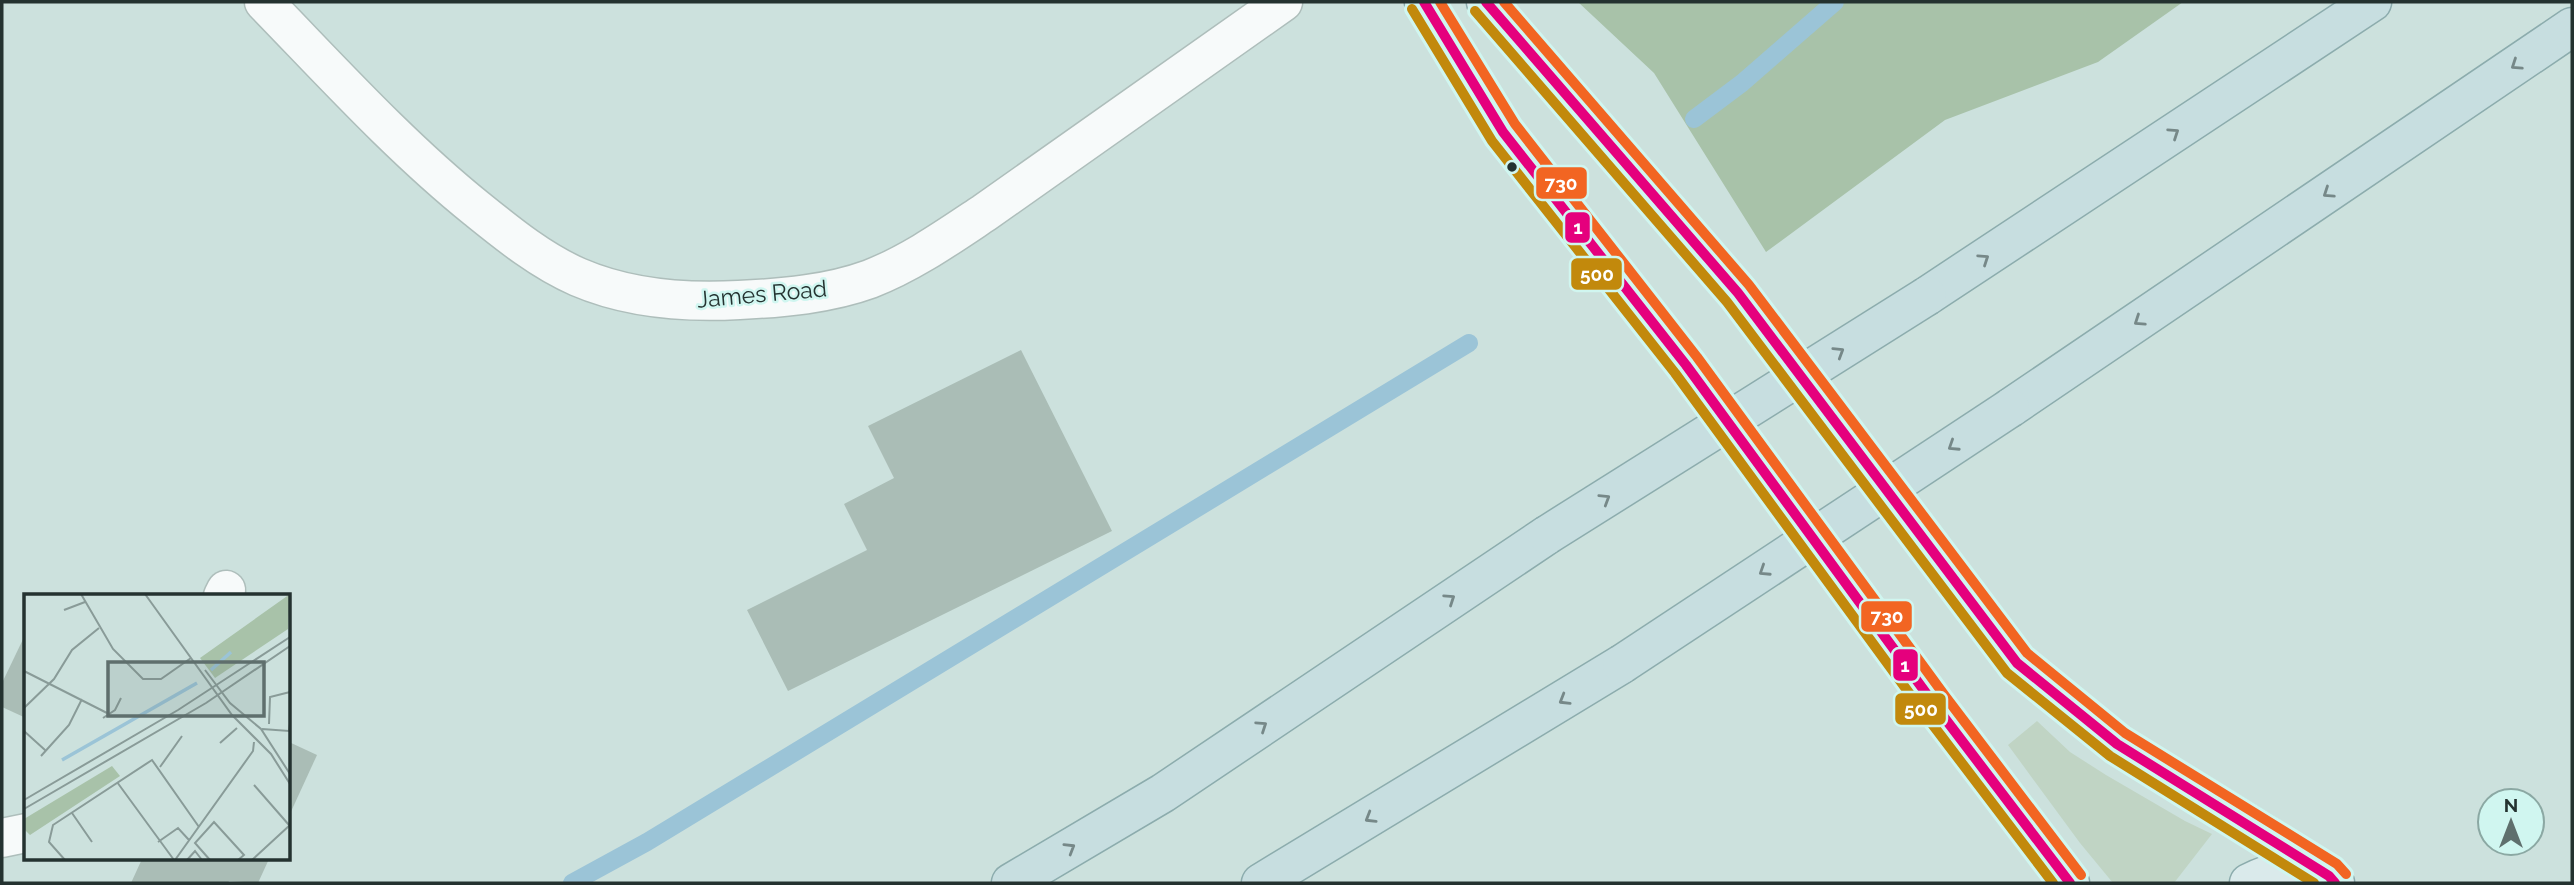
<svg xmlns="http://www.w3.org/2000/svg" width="2574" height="885" font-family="Raleway,sans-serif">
<rect width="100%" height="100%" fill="#cce1dd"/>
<!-- green -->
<polygon fill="#c0d4c4" points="2037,721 2070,752 2106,775 2185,821 2212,834 2174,883 2113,883 2080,843 2008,745"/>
<!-- forest -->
<polygon fill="#a8c2a9" points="1578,2 2183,2 2098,62 1945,120 1766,252 1654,73"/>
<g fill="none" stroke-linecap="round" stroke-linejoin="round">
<!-- stream -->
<g stroke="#9bc4d7" stroke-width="18">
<polyline points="1694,119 1742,83 1835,2"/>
<polyline points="572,883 647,842 1469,343"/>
</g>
</g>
<!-- building -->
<g fill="#aabdb6">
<polygon points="1021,350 1112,531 788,691 747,610 867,550 844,504 894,478 868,426"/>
<polygon points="26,633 26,718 2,707 2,683"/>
<polygon points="289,742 317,755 289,816"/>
<polygon points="142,859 269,859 258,883 229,881 228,883 131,883"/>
</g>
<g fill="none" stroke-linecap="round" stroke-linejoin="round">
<defs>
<g id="minor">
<path d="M264,2C333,73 400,147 477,209C508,234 541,261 578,277C629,299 685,303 739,300C783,298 829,294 870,279C911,263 948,237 984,213L1283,2"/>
<polyline points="223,596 226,590"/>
<polyline points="2,838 26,833"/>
</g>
<g id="major">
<polyline points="1424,2 1503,132 1686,365 1934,704 2070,883"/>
<polyline points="1486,2 1738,293 2017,663 2117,744 2261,832 2329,876 2335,883"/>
<path d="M2249,883C2273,870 2294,869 2322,872"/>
</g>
<g id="highway">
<polyline points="1927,296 2372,2"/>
<polyline points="2010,408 2572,27"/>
<polyline points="1011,883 1163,793 1547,535"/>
<polyline points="1261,883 1622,664"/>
</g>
</defs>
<!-- minor casing -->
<use href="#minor" stroke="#aebebb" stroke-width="41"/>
<!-- major casing -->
<use href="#major" stroke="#8cacad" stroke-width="41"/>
<!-- highway casing -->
<use href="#highway" stroke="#8cacad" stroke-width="41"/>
<!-- minor -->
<use href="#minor" stroke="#f7fafa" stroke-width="38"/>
<!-- major -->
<use href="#major" stroke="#daeaeb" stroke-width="38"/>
<!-- highway -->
<use href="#highway" stroke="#c7dee0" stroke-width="38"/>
<defs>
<g id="highway-bridge">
<polyline points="1547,535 1927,296"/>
<polyline points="1622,664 2010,408"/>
</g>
</defs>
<!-- highway-bridge casing -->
<use href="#highway-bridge" stroke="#8cacad" stroke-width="41" stroke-linecap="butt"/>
<!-- highway-bridge -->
<use href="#highway-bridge" stroke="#c7dee0" stroke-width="38"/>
<defs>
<g id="bus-1">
<polyline points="1424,2 1503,132 1686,365 1934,704 2070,883"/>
<polyline points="1486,2 1738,293 2017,663 2117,744 2329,876 2335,883"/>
</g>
<g id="bus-2">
<polyline points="1412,9 1492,141 1675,373 1923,712 2053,883"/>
<polyline points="1475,11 1727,302 2007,673 2110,756 2314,883"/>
</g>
<g id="bus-3">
<polyline points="1440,2 1515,124 1697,357 1945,696 2081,875"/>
<polyline points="1504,2 1749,285 2027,653 2125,733 2337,864 2346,874"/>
</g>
</defs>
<!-- bus-1 casing -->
<use href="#bus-1" stroke="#d0f6f0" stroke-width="16"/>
<!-- bus-2 casing -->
<use href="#bus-2" stroke="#d0f6f0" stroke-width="16"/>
<!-- bus-3 casing -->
<use href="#bus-3" stroke="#d0f6f0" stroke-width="16"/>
<!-- bus-1 -->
<use href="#bus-1" stroke="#e5007d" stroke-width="10"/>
<!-- bus-2 -->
<use href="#bus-2" stroke="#c2890c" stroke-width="10"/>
<!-- bus-3 -->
<use href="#bus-3" stroke="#f26522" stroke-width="10"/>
</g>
<!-- one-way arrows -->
<defs><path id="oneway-chevron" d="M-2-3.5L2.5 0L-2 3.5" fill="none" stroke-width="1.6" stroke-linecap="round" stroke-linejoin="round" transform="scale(1.75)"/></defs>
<g stroke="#768888">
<use href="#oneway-chevron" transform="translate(2516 65) rotate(146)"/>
<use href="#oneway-chevron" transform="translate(2174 133) rotate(-34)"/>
<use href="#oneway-chevron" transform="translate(2328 193) rotate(146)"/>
<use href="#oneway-chevron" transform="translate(1984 259) rotate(-34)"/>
<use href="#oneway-chevron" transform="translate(2139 321) rotate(146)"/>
<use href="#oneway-chevron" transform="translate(1839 352) rotate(-32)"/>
<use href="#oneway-chevron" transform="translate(1953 446) rotate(147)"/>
<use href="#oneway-chevron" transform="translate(1605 499) rotate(-32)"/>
<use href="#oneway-chevron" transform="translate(1764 571) rotate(147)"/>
<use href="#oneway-chevron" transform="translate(1450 599) rotate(-34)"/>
<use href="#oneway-chevron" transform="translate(1564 700) rotate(149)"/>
<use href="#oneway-chevron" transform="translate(1262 726) rotate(-34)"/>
<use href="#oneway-chevron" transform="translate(1370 818) rotate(149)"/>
<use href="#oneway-chevron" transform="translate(1070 848) rotate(-31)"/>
</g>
<!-- markers -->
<circle fill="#243230" stroke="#d0f6f0" stroke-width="2.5" cx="1512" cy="167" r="6"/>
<g text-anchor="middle" stroke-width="5" stroke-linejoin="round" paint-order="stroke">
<!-- street labels -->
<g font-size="23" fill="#243230" stroke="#d0f6f0">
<text transform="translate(762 294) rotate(-5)" y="8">James Road</text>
</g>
</g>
<!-- overview -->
<g transform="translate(24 594)">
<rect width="266" height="266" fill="#cce1dd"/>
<path d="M266,0L264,35L191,84L176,64ZM88,172L96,182L6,241L0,235V225Z" fill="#a8c2a9"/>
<path fill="none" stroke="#9bc4d7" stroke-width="3.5" d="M187,76L207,58M38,166L173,89"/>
<path fill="none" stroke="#899b98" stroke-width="2" d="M57,0L89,55L119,85H137L167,64M121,0L208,121L247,160L266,190M40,16L61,8M181,76L206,109L237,135L266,180M0,77L83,119M0,114L30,85L48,56L75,34M79,124L91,116L97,104M245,130L246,103L266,98M238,135L265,137L266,130M0,137L21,156M196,149L213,134M17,162L45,131L58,105M136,173L158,142M93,188L150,266M230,191L265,231M0,206L154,116L266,43M0,215L182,109L266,52M48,219L68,248M134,248L154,234L165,246M41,266L25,248L29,231L128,166L175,233M151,266L229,157L230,148M163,266L171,257L178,266M186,266L171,249L190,228L220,261L214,266M228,266L266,231"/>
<path fill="#5f6f6d" fill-opacity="0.15" stroke="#5f6f6d" stroke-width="3.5" d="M84,68H240V122H84Z"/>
<rect width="266" height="266" fill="none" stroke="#243230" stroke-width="3.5"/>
</g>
<g stroke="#d0f6f0" stroke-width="2.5">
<rect x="1535" y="166" width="53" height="34" rx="7" fill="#f26522"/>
<rect x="1564" y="211" width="27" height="33" rx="7" fill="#e5007d"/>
<rect x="1570" y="257" width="53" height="34" rx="7" fill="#c2890c"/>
<rect x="1860" y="600" width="53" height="33" rx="7" fill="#f26522"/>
<rect x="1892" y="648" width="27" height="34" rx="7" fill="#e5007d"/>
<rect x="1894" y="692" width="53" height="34" rx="7" fill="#c2890c"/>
</g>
<g font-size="19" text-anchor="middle" font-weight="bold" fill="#fff">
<text x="1561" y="190">730</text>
<text x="1578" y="234">1</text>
<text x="1597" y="281">500</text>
<text x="1887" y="623">730</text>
<text x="1905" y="672">1</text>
<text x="1921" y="716">500</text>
</g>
<!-- border -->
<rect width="2574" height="885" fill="none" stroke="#243230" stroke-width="7"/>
<!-- north arrow -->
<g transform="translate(2511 822)"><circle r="33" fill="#d0f6f0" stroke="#8ba8a3" stroke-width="2"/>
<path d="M0-5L12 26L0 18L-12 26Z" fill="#5f6f6d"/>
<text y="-10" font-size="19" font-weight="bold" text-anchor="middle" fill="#243230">N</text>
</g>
</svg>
